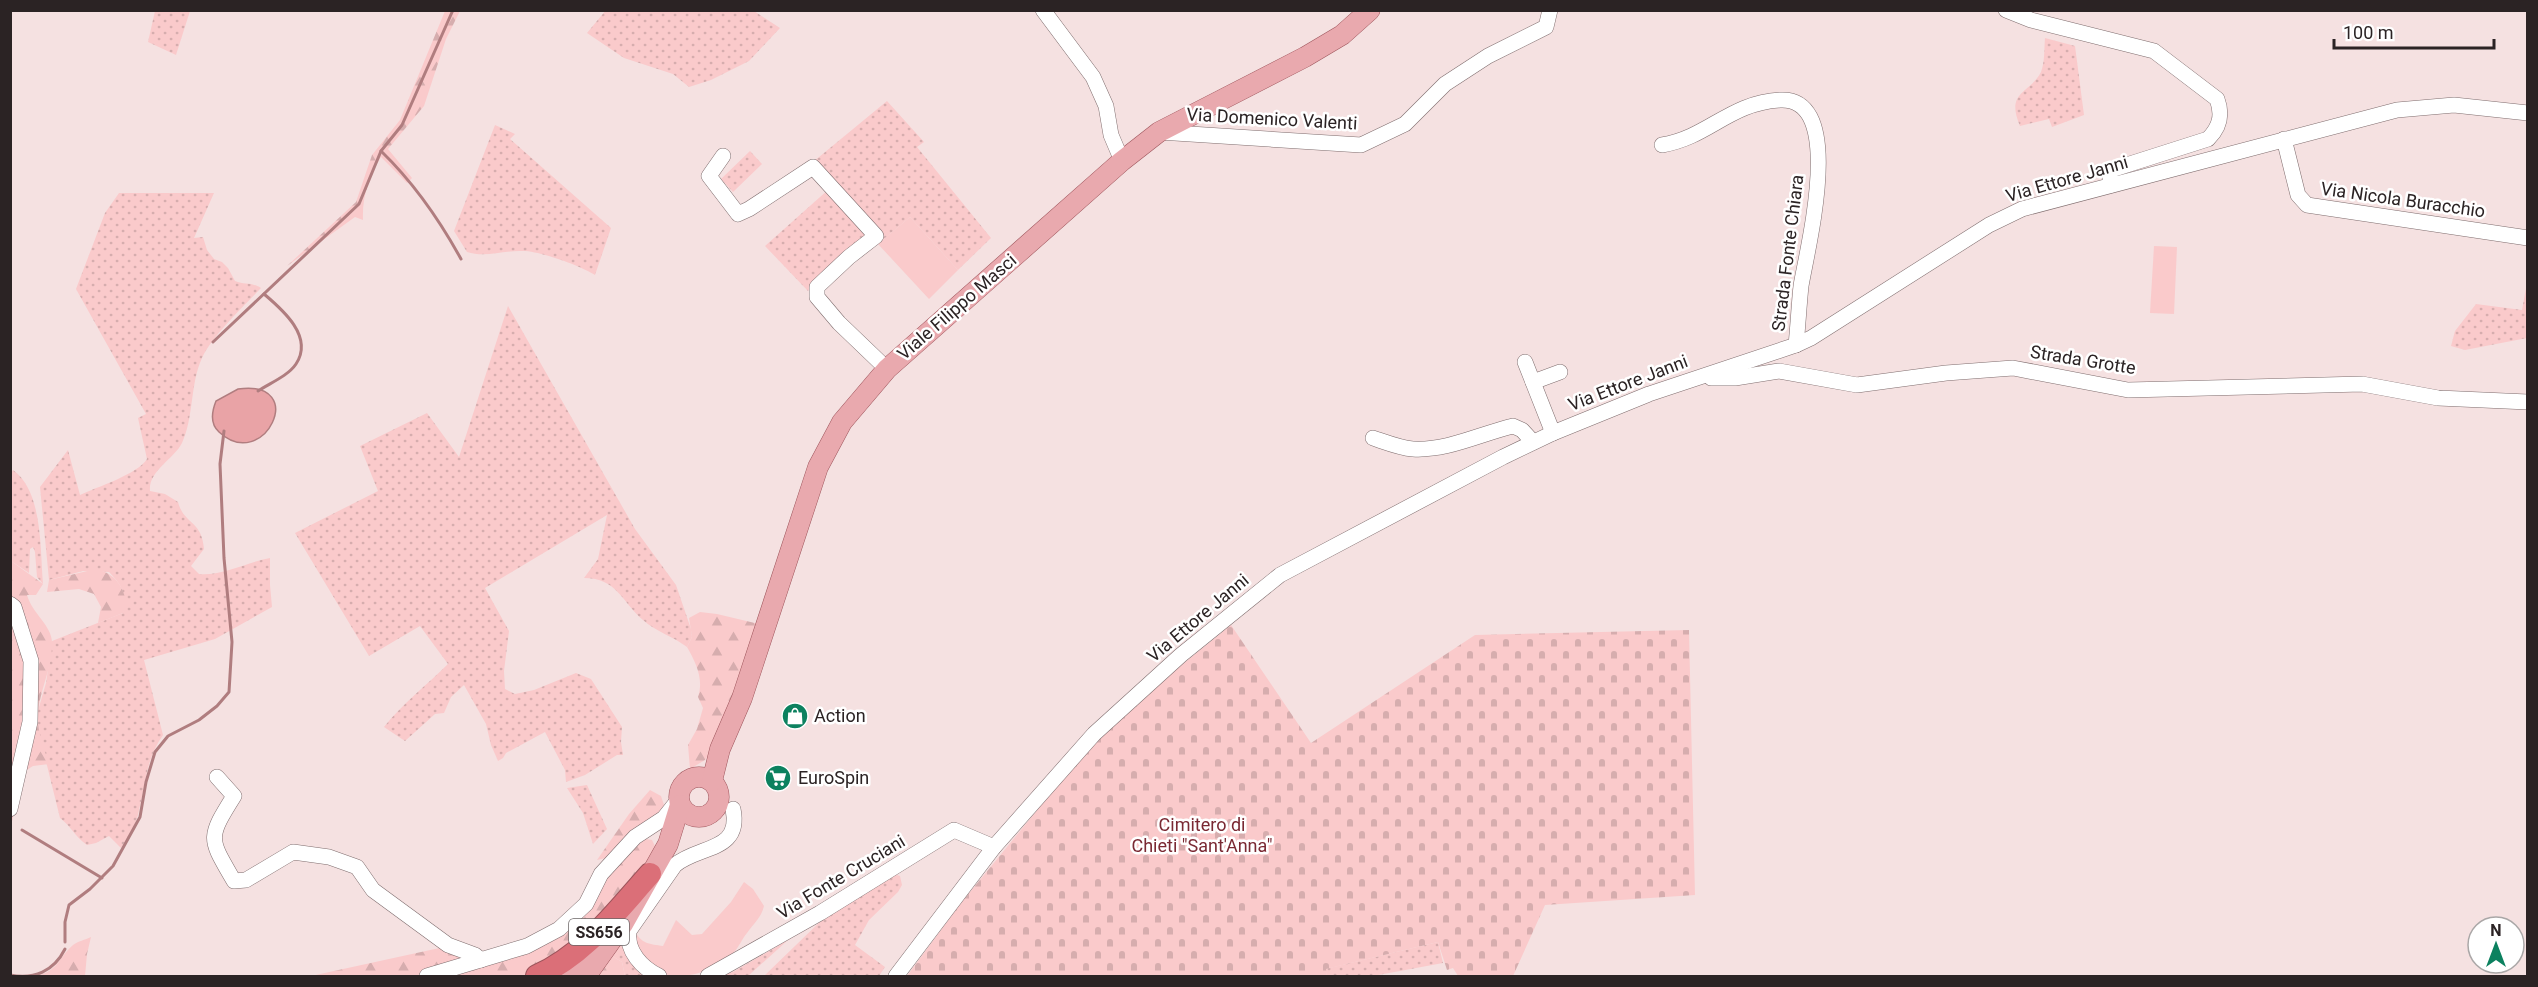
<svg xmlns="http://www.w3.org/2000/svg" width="2538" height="987" font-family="Roboto,sans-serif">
<defs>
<pattern id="grass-dots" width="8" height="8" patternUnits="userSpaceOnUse" patternTransform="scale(1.5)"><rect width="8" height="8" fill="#facacb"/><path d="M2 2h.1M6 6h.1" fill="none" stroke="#d6adae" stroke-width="1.8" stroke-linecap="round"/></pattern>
<pattern id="forest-firs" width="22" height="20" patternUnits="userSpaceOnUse" patternTransform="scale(1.5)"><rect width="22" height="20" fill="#facacb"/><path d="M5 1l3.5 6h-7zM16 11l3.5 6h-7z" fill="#d6adae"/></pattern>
<pattern id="cemetery-stones" width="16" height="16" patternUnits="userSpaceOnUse" patternTransform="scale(1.5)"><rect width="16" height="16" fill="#facacb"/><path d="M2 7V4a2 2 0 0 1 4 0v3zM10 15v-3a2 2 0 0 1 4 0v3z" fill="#d6adae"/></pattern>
</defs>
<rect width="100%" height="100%" fill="#f5e1e1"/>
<!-- grass -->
<g fill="url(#grass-dots)">
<polygon points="606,10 754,11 780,28 749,61 711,80 689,87 673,74 624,58 587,33"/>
<polygon points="155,11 190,11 176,55 148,42"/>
<path d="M2045,38L2075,46L2084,115L2052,127L2049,119L2020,126C2005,91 2030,94 2041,72C2045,62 2044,49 2045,38Z"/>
<polygon points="887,101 924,142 917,147 991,238 958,270 910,217 884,239 813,162"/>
<path d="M495,125L515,134L510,139L611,228L595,275C581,266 540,251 523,251C503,250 486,258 467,252L454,231Z"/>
<polygon points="750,151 762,164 733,192 721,179"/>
<polygon points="829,189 872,234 834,262 808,291 765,246"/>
<path d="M119,193H214L194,238L203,237L207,250L214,259L222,262L228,268L235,281C245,285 252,282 261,288C244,306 212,336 202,358C190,384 194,417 182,443C174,459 148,471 150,491L165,494L178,502C184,525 202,520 204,549L191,566L199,574C223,576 247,562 270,558V585L272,607L215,639L144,660L163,735C146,759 146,782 139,810C137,824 128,837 121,848L109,836L96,843L87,845C75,837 71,826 60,818L39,733L37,714L46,683L52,641L123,613C125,592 124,588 109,572L83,571L49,580L40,487L68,450L80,495C97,487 138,474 147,459L138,418L146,414L76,289L105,213Z"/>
<polygon points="2527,283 2527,338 2465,350 2451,346 2455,331 2476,304 2522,310"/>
<path d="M508,306L635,529L676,585L691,629L692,637L687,647C674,637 655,631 643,620C621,601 617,578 584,578L598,559L607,515L485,588L509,631L504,671L505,689L515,694L534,690L576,673L591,679L622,727L621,742L623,755H617L585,775L566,782L565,770L545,732L506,753L503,758L498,761L491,745L486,724L464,685L451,697L444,713L435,714L405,741L384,727C402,704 427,685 448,664L420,626L369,656L295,533L378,491L360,446L427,413L459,457Z"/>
<path d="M13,470C43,491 40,550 43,584L37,577L35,552L33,547L30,549L29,573L11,561L10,474Z"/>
<polygon points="587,785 607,829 593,844 583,813 567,788"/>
<polygon points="894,874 900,876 902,885 898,892 869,920 855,945 885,967 879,976 764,976 827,915"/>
<polygon points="627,927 655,976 625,976 622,962 609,954"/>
<polygon points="788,940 748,976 718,976 733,972"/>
<polygon points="1438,942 1443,963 1373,976 1327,976 1325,969"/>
</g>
<!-- forest -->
<g fill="url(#forest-firs)">
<path d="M445,11H460L446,39L424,106L388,149L412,178L407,183L381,157C369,176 362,197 363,220L355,217L287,266L356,202L372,155L400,120Z"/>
<path d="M11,561L43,584L36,595H27C32,613 52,626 52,642C53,667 39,691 38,715C37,732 44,748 49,764L33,766L25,771L11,825Z"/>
<path d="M96,569C116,574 123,586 127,605L123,613L98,623L101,607L94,594L79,589L47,592L49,580Z"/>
<path d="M700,612L717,614L759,624L717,744L705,760L690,769L688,745L697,729L703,708L698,697C704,679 696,663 687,647L692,637L689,618Z"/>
<polygon points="650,790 661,796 665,808 606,858 597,860 629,814"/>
<polygon points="646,839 652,840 655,846 641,883 529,976 311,976 444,947 460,957 454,972 549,940 632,848"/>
<path d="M91,937L87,954L85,976H35C58,972 58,958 73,945C78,941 85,940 91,937Z"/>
<polygon points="609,954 622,962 625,976 592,976"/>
</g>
<!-- cemetery -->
<polygon fill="url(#cemetery-stones)" points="1231,625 1311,743 1475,635 1689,630 1695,895 1545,905 1513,976 1458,976 1453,968 1447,970 1438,942 1326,969 1327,976 907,976 961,903 1089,747 1157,685"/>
<!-- garden -->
<g fill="#facacb">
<polygon points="910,217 958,270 929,299 878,244"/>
<polygon points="2154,246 2177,247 2174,314 2150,313"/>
<path d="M744,882L753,889L764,906C761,918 754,923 747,933C742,939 739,947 734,952C717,971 681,982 657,974L633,943L635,931C641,944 650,944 663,946L676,920L692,935L702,934L731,902Z"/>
</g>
<!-- water -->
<path fill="#e9a3a6" stroke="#b07d7f" stroke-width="1.5" d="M238,389C310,379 264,474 219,432C210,424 212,411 216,401Z"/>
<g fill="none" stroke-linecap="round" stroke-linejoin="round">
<!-- stream -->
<g stroke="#b07d7f" stroke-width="3">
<path d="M381,151C414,183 439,219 461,259"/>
<polyline points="213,342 359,204 381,151 402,125 453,10"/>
<path d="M258,391C270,383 288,376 296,364C314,337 283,310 264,294"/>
<polyline points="22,830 102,878"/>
<polyline points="65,942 65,922 69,905 90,889 113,866 140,817 146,782 155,752 168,736 199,720 217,706 229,692 232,642 224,558 220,464 224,431"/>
<path d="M10,975C34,980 54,971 65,949"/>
</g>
<defs>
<g id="minor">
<polyline points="1043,10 1093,77 1106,106 1111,135 1122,161"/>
<path d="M2006,10L2031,20L2154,51L2217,99C2223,115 2220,127 2208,139L2114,169L2109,171L2111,185"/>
<polyline points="1159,132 1361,145 1405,124 1445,84 1488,56 1546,27 1550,10"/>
<polyline points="2284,139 2298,195 2307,205 2528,238"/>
<path d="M1662,145C1709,137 1729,103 1780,100C1847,96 1807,249 1801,286C1799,305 1798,326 1796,345"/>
<polyline points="723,156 709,176 738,214 749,209 813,167 876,236 849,257 817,287 817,297 839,323 887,369"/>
<polyline points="1525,362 1553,433"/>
<polyline points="1711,378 1735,378 1779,371 1857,385 1946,373 2013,368 2128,390 2362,384 2438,398 2528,402"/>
<polyline points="1533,382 1560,372"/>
<path d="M1373,438C1385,442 1400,448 1413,449C1447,451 1480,434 1513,426L1522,430L1533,442"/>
<polyline points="10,604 14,607 31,661 30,722 10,809"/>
<path d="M217,777L234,796C207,839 209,838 234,881L246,880L293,852L329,857L357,867L373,890L448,945L475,955L481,960"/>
<polyline points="427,976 527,946 559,929 586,904 601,874 635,837 664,818 679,799"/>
<path d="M659,976C642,968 626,951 629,931L675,865C699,845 742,852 733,809"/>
<polyline points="708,976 820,913 954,830 994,847"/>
<polyline points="896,976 994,847 1094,734 1181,655 1280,575 1503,457 1553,433 1649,394 1796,345 1811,338 1989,225 2022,209 2397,110 2454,105 2528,113"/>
</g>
<g id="major">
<circle cx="699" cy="797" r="20"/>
<polyline points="712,781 720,749 742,698 818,467 842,422 887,369 1122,161 1159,132 1305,57 1342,35 1370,10"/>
<polyline points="570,976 591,954"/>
<polyline points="586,976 623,924 668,844 680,805"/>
</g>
<path id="highway" d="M537,976C585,954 615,913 650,874"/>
</defs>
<!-- minor casing -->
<use href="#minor" stroke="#7f6d6e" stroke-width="16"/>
<!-- major casing -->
<use href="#major" stroke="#9d545b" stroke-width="21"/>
<!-- highway casing -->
<use href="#highway" stroke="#9d545b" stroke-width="24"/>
<!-- minor -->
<use href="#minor" stroke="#fff" stroke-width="15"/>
<!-- major -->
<use href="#major" stroke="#e9a9ae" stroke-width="20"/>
<!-- highway -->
<use href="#highway" stroke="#db6f78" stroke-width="22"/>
</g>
<!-- icons -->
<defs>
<symbol id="shop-disc" viewBox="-11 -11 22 22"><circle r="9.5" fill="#0c815f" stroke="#fff"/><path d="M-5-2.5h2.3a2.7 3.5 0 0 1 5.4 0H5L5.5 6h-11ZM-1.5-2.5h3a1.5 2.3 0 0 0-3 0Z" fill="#fff"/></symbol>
<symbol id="supermarket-disc" viewBox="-11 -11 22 22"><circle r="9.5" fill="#0c815f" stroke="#fff"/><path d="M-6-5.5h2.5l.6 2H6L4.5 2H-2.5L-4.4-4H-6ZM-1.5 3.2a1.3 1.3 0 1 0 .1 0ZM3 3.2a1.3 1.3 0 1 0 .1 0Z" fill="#fff"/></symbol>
</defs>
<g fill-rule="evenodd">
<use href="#shop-disc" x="780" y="701" width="30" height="30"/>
<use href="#supermarket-disc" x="763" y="763" width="30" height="30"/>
</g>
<g text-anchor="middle" stroke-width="5" stroke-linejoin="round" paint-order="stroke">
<!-- shield labels -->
<rect fill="#fff" stroke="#6b6566" stroke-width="1.5" x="569" y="919" width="60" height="26" rx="4.5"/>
<g font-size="16" font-weight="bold" fill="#2b2324">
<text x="599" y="938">SS656</text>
</g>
<!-- street labels -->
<g font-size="18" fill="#2b2324" stroke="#fff">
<text transform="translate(1272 119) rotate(3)" y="6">Via Domenico Valenti</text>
<text transform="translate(2067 179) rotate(-16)" y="6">Via Ettore Janni</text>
<text transform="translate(2403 200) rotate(8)" y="6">Via Nicola Buracchio</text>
<text transform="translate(1788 253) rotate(-83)" y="6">Strada Fonte Chiara</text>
<text transform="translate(957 307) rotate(-41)" y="6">Viale Filippo Masci</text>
<text transform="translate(2083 360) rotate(9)" y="6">Strada Grotte</text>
<text transform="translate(1628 383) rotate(-21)" y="6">Via Ettore Janni</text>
<text transform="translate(1198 618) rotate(-40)" y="6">Via Ettore Janni</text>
<text transform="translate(841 877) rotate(-31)" y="6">Via Fonte Cruciani</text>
</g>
<!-- poi labels -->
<g font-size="18" fill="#2b2324" stroke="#fff" text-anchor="start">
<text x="814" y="722">Action</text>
<text x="798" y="784">EuroSpin</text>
</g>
<!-- park labels -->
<g font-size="18" fill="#7a2933" stroke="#fff">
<text x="1202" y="831">Cimitero di<tspan x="1202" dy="21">Chieti "Sant'Anna"</tspan></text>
</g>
</g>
<!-- border -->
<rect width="2538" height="987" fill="none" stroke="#2b2324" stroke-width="24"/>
<!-- north arrow -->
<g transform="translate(2496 945)"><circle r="28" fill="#ffffff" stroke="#aaa7a7" stroke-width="1.5"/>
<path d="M0-4.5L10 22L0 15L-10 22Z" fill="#0c815f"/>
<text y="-9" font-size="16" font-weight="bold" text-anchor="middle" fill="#2b2324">N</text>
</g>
<!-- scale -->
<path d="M2334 39v9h160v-9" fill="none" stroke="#2b2324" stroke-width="3"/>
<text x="2343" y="39" font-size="18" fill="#2b2324" stroke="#ffffff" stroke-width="4.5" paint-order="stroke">100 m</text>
</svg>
